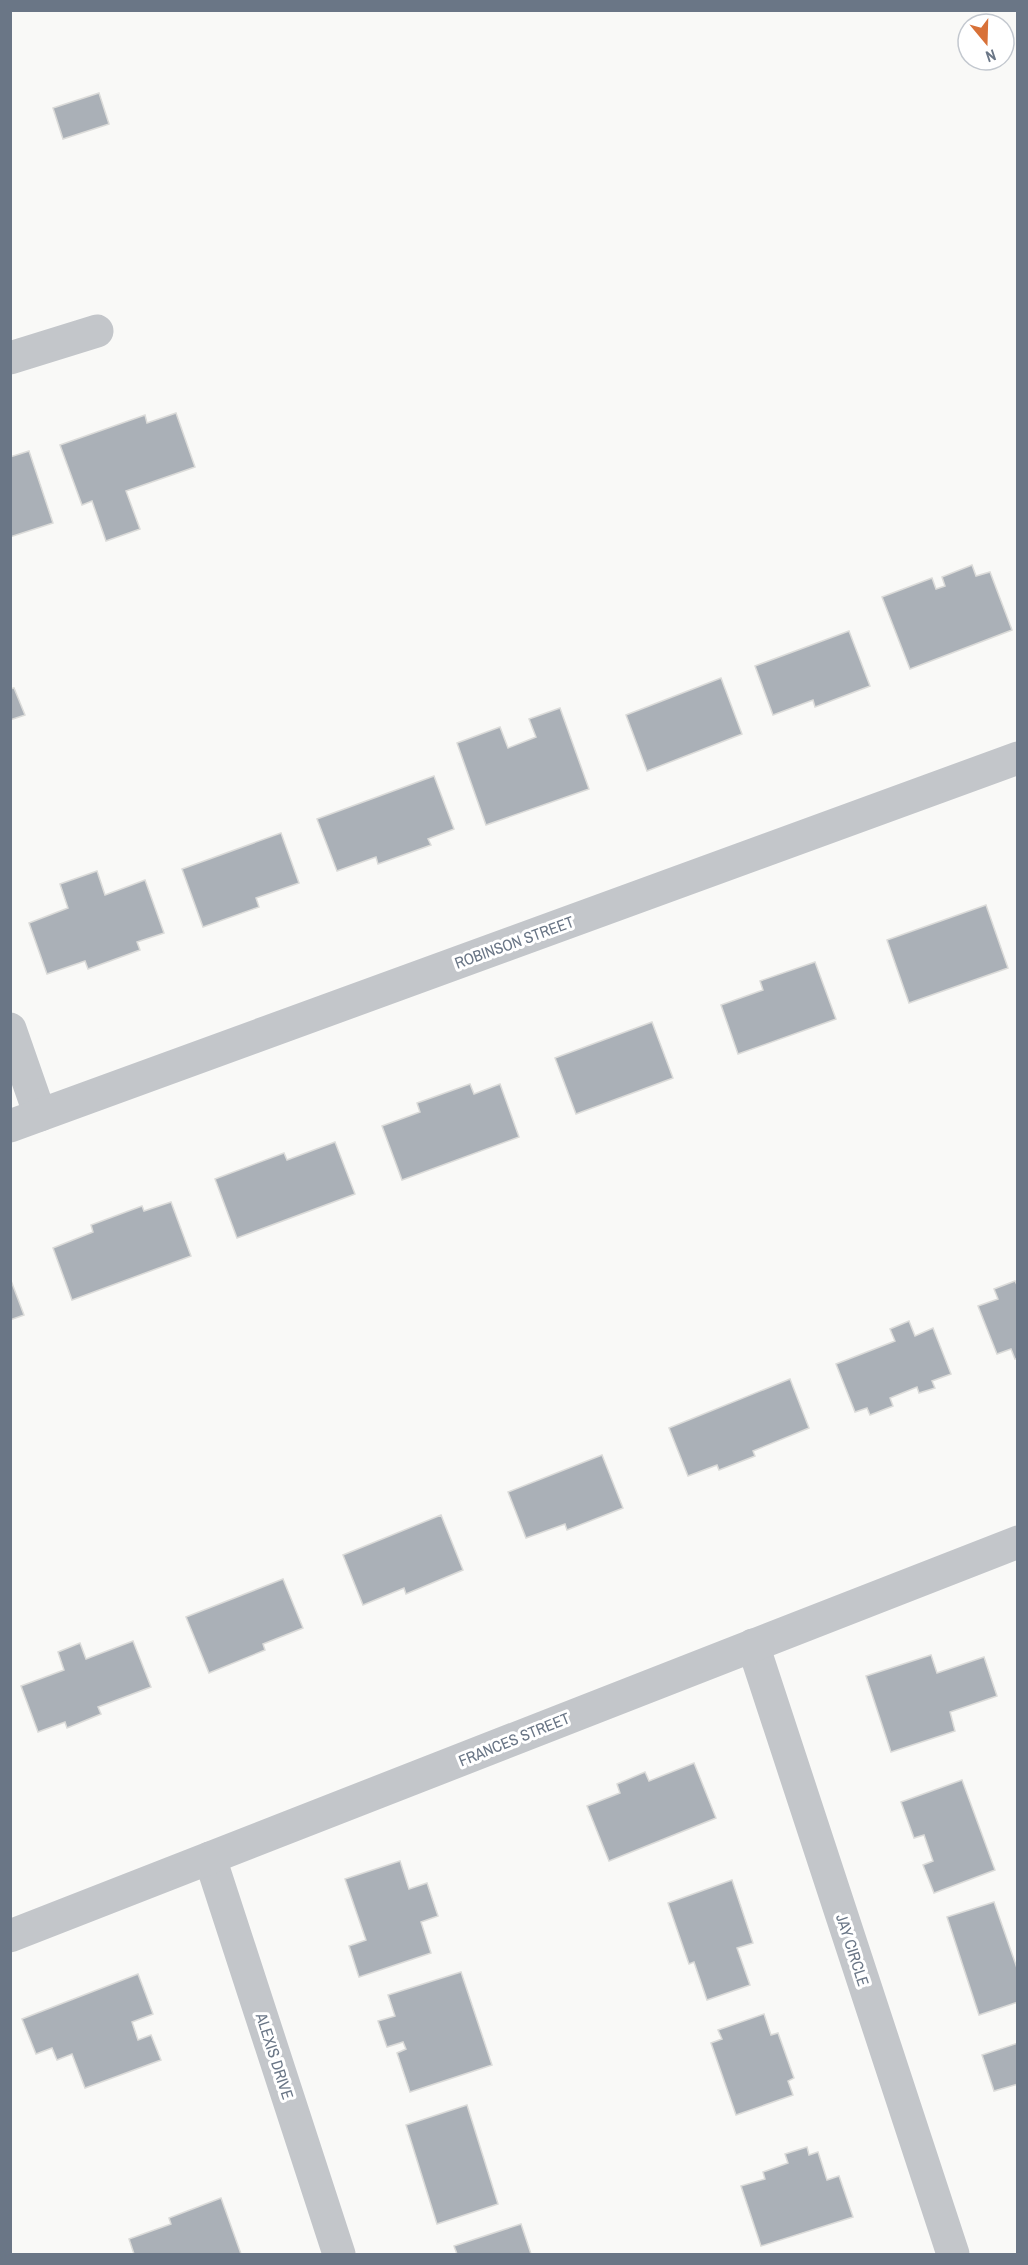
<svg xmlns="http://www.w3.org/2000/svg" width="1028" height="2265" font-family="'Archivo Narrow',sans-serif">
<rect width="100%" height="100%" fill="#f9f9f7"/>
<!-- building -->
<g fill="#aab0b7" stroke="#dbdbd9" stroke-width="1.5">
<polygon points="99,93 109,124 63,139 53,108"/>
<polygon points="176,413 195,467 126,491 140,529 106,541 92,501 82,505 60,445 145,415 147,423"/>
<polygon points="29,451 53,523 10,537 10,457"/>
<polygon points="972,565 976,576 990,572 1012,630 910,669 882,597 932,578 936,589 945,586 942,577"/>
<polygon points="849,631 870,686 815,707 813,700 773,715 755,666"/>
<polygon points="721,678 742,734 647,771 626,715"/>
<polygon points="14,688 25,715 10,720 10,689"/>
<polygon points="560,708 589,789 486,825 457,743 500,727 508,748 536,737 529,719"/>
<polygon points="434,776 454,829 428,839 431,845 378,864 376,857 337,871 317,819"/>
<polygon points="281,833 299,883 256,898 259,907 203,927 182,869"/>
<polygon points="97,871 105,895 145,880 164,933 137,942 140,950 88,969 85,961 47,974 29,923 68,908 60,884"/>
<polygon points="986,905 1008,968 909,1003 887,940"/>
<polygon points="815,962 836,1019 738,1054 721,1005 763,990 760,981"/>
<polygon points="652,1022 673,1078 576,1114 555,1058"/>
<polygon points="470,1084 474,1094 500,1084 519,1137 402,1180 382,1126 420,1112 417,1103"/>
<polygon points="335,1142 355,1194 237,1238 215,1179 284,1153 287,1160"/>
<polygon points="171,1202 191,1256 72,1300 53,1248 93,1232 91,1225 142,1206 144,1211"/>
<polygon points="10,1278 24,1315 10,1320"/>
<polygon points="1015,1281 1018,1287 1018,1358 1015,1359 1011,1349 997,1354 978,1306 998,1299 994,1289"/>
<polygon points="909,1321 915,1336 933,1328 951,1374 932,1381 935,1388 919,1393 917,1387 890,1398 893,1406 870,1415 867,1408 855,1412 836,1364 895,1341 890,1329"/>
<polygon points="790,1379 809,1428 753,1451 755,1456 719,1470 717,1465 688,1476 669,1428"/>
<polygon points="602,1455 623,1508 567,1530 565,1524 526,1538 508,1492"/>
<polygon points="441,1515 463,1570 406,1594 404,1588 363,1605 343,1555"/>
<polygon points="283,1579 303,1628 263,1644 265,1650 209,1673 186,1617"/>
<polygon points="133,1641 151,1687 98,1707 101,1714 67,1728 65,1722 38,1732 21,1686 64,1670 58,1652 80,1643 86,1659"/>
<polygon points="931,1655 937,1673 984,1657 997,1696 950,1712 955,1731 891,1752 866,1676"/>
<polygon points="694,1763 716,1818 609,1861 587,1806 620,1793 617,1784 645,1772 649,1781"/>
<polygon points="962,1780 995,1870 934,1893 923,1865 933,1861 924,1835 914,1838 901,1802"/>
<polygon points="400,1861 409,1889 427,1883 438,1916 421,1922 431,1953 359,1977 349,1946 366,1940 345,1879"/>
<polygon points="732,1880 753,1943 737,1948 750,1985 707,2000 694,1962 689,1964 668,1903"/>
<polygon points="994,1902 1018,1971 1018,2002 979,2015 947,1917"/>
<polygon points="461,1972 492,2065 410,2092 397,2053 406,2049 403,2042 387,2047 378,2021 395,2016 388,1995"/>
<polygon points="138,1974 153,2014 132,2022 138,2040 151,2035 161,2060 85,2088 72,2054 57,2060 52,2048 36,2054 22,2019"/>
<polygon points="764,2014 771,2035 778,2033 794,2078 788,2081 793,2095 736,2115 711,2043 722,2039 718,2030"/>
<polygon points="1018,2043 1018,2084 994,2091 982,2055"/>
<polygon points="467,2105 498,2204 437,2224 406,2125"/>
<polygon points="807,2147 809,2155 818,2152 827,2180 839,2176 853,2217 761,2246 741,2186 765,2179 763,2172 788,2163 785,2154"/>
<polygon points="221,2198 241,2254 134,2254 129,2239 171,2224 169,2218"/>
<polygon points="521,2224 531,2254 457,2254 454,2246"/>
</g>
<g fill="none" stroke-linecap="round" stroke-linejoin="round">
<!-- minor -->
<g stroke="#c3c6ca" stroke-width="33">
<polyline points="10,358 97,331"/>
<polyline points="10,1029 40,1115"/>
<polyline points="10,1126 1018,758"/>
<polyline points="753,1645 953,2254"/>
<polyline points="210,1858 339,2254"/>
<polyline points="10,1936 1018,1542"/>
</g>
</g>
<g text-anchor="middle" stroke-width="6" stroke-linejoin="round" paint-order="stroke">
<!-- street labels -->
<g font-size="16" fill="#6a7686" stroke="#fff">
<text transform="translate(514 942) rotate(-20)" y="6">ROBINSON STREET</text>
<text transform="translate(514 1739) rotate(-22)" y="6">FRANCES STREET</text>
<text transform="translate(853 1950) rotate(72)" y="6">JAY CIRCLE</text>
<text transform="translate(275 2056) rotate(72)" y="6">ALEXIS DRIVE</text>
</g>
</g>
<!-- border -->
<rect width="1028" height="2265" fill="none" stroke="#6a7686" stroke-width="24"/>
<!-- north arrow -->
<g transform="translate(986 42) rotate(161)"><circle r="28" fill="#ffffff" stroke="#c3c8cf" stroke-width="1.5"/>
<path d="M0-4.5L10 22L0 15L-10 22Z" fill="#d87138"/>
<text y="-9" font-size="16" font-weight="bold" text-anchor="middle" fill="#6a7686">N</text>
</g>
</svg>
